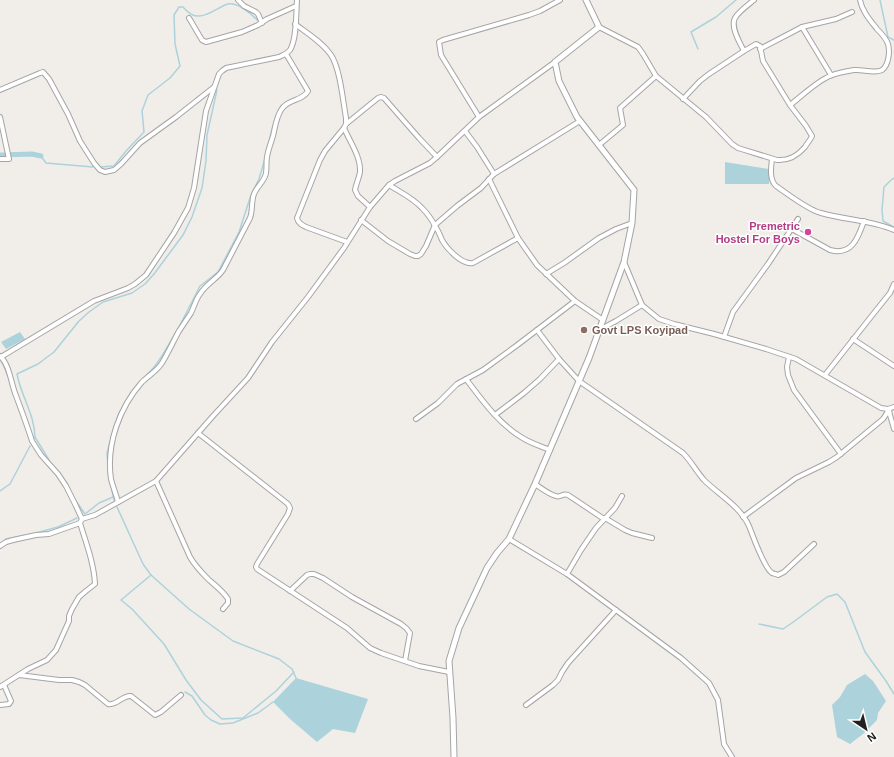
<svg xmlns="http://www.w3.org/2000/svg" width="894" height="757" font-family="Arial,sans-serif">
<rect width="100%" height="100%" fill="#f1eee9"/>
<!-- water -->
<g fill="#acd2dc">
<polygon points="725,162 769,169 769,184 725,184"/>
<polygon points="20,332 25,339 6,349 1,342"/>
<polygon points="865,674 873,681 886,701 878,713 877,720 863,734 850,744 837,737 832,705 840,697 847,685"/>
<polygon points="296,678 368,699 355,733 333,729 317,742 290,719 273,702"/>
</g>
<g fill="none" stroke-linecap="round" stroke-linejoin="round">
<!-- stream -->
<g stroke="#acd2dc" stroke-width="1.5">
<polyline points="880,0 888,37 894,40"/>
<polyline points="698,49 691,32 716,17 736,0"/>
<polyline points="267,149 273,126"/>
<polyline points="41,156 46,163 93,167"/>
<path d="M100,167L114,166L126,151L144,132L142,111L148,95L170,78L180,66L175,44L174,15L179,7H183C187,11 192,17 199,16C207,16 218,8 225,5C235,0 251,13 257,20"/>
<polyline points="894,178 891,180 884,187 882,210 883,221 894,227"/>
<polyline points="145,377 155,366 162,356 178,329 200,286 218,272 228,253 239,232 251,195 259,179 265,159"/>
<polyline points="116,422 119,413 124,406"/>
<polyline points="35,437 49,460"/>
<path d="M35,438C35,415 21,396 17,374L38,364L54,352L79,321L89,312L103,302L132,293L145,284L154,274L183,235L192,217L202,188L206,161L207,135L217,90"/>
<polyline points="108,465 107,453 111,439"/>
<polyline points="111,486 114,500"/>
<polyline points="0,491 10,484 30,446"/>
<polyline points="74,498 85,514 99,503 113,497"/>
<polyline points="117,507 143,564 151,575 189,609 233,641 279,659 292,669 296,678"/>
<polyline points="36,533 58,527 77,518"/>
<polyline points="2,543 6,539 32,534"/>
<polyline points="151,575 121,600 132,609 164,644 186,680 201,700 222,719 243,718 276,691 294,672"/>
<polyline points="759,624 783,629 792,623 827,597 837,594 845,602 865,652 886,681 894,694"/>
<polyline points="185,692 192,696 205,715 211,720 220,724 233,723 258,713 273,702"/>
</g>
<!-- canal -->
<polyline stroke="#acd2dc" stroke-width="5" points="0,155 32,154 41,156"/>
<defs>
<g id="minor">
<polyline points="238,0 244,6 256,12 258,14 262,23"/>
<polyline points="189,18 202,40 206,42 242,32 258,25 267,19 296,6"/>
<path d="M295,24C307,33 322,42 331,55C340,68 343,101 346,118V124L344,128L325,151L320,160L297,218C298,223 302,225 306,227L347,242"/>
<path d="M599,27L638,47L643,54L656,76L706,117L732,144L738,148L777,160C789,161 797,156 805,147C807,143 810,141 812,136L806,126L790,105C802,96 817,81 830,76C837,73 847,71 854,70C862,69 875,74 882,70C889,65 890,51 888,44C886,38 881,33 877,29C870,20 862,11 860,0"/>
<polyline points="802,27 831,75"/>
<polyline points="760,49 802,27 836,19 852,12"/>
<path d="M744,51C740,43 730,27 735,18C738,12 748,5 754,0"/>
<polyline points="0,90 40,73 43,72 49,79 68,114 80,141 94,163 100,170 105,172 114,170 121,164 140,143 176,117 214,87"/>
<polyline points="683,99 700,81 709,74 744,51 756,44 760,46 763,61 790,105"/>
<polyline points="0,117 9,159 0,159"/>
<polyline points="479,117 441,55 439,42 443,40 529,15 540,11 560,0"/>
<polyline points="346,124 378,98 381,97 384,98 419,138 437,157"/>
<path d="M344,128C350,142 361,157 360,172C359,178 356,184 355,190L358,196L370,207"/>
<polyline points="465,131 477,147 494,174"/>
<polyline points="599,145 623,125 620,108 656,76"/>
<path d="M772,159C771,168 769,179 776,186C788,194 808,210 821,213C845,220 871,220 894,230"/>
<polyline points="489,179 518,238 537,265 575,301 603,320"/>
<path d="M389,185C400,192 413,198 422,208C427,213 432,220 435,226C438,230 440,235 442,240C447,249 462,265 473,263L518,238"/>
<polyline points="361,220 388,241 410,254 415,256 418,256 421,254 426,246 435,225 457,206 481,188 494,174 580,121"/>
<path d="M792,229L830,250C852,256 858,238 864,221"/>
<polyline points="624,262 642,305 659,319 674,324 714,334 766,349 796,359 881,408 888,409 894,407"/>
<polyline points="546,274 564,263 599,238 616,229 632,223"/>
<path d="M537,330L559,359L579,381L683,453C691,461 696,471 704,480C719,495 740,506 749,526C753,536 764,568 772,573C774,574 777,574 778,575L784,572L814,544"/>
<polyline points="599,330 616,321 642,305"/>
<polyline points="724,337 733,312 768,264 798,219"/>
<polyline points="853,339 894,366"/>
<path d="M0,356C9,364 11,382 15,393C21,409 27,425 32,441L41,455L58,474L66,486L76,506L82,519"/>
<path d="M1,357L94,301L128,288L135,284L146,275L174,233L188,208L194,188L206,111L219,74L222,71L226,68L279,57C283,55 287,54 290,50C297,39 296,13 297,0"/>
<polyline points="789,357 787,367 788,375 794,390 841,454"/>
<polyline points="825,375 874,313 890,293 894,284"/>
<path d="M466,379C482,400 498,423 521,437C530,443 540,446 550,450"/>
<polyline points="889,410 890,415 894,429"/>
<polyline points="495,415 524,393 540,379 559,359"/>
<polyline points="416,419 438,403 457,384 483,370 516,346 575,301"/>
<polyline points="198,433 283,500 288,504 290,508 288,514 257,564 256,567 257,569 347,628 370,648 381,653 419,666 449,672"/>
<path d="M156,481L190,557C195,566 202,573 209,580C216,586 223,591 228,599V603L223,609"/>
<path d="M535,484C541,488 550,495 556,496C561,498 562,493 568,495L604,519"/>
<path d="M118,502C116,494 113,487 111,479C106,445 119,408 142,382C148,376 157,371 162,363C168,353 173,342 179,331C183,325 187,319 191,313C194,307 196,299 200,294C206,284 217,279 223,270L250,218C253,210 251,202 254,194C257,186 265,181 266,173C267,167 266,162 267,157C268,150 271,143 273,136C275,128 276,118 281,110C287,99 303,101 308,91L286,54"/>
<polyline points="743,517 796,478 829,462 837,457 883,419 887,413 888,409"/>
<polyline points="605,518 625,530 632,533 652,538"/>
<polyline points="509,539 567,574 681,658 709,683 718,700 724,744 732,757"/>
<polyline points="0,546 6,542 13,540 36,535 49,534 80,523"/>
<polyline points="567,574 581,550 596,528 615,508 622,496"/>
<polyline points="290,591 307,575 310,574 314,574 323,578 352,597 401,624 406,628 410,633 405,661"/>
<path d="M19,675L59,680H72L79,682L85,685L108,704C117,706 122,695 131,696L155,715L161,712L181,695"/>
<path d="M0,687L28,669L47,660L56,650L69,621V616L72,609L79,597L86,591L95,584C94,563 86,543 80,523L82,519L95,515L156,481L213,416L248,378L272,342L308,297L344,248L370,207L389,185L395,181L430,163L437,157L479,117L555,62"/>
<polyline points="0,705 9,704 11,701 4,685"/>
<polyline points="526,705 553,685 558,680 562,672 568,663 616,610"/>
</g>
<polyline id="tertiary" points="454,757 453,718 449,661 459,628 487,568 497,553 509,539 535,484 589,358 624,262 632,223 634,190 577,117 559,81 555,62 599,27 586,0"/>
</defs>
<!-- minor casing -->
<use href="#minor" stroke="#a5a5a5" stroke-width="6"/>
<!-- tertiary casing -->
<use href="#tertiary" stroke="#a5a5a5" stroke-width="7"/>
<!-- minor -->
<use href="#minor" stroke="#fff" stroke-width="4"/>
<!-- tertiary -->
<use href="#tertiary" stroke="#fff" stroke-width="5"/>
</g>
<!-- markers -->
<circle fill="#d1479c" stroke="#fff" stroke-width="1.5" cx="808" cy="232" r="4"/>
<circle fill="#8d6e63" stroke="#fff" stroke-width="1.5" cx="584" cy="330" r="4"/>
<g text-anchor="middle" stroke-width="3" stroke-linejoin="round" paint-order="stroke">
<!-- hotel labels -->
<g font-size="11" font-weight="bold" fill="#b23c85" stroke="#fff" text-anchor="end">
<text x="800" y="230">Premetric<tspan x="800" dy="13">Hostel For Boys</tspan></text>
</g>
<!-- education labels -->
<g font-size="11" font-weight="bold" fill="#785e54" stroke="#fff" text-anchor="start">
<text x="592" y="334">Govt LPS Koyipad</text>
</g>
</g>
<!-- north arrow -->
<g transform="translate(866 729) rotate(145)" stroke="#ffffff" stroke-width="3" paint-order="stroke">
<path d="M0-3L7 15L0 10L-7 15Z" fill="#212121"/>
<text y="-6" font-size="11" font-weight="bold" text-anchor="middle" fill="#212121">N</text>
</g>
</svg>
